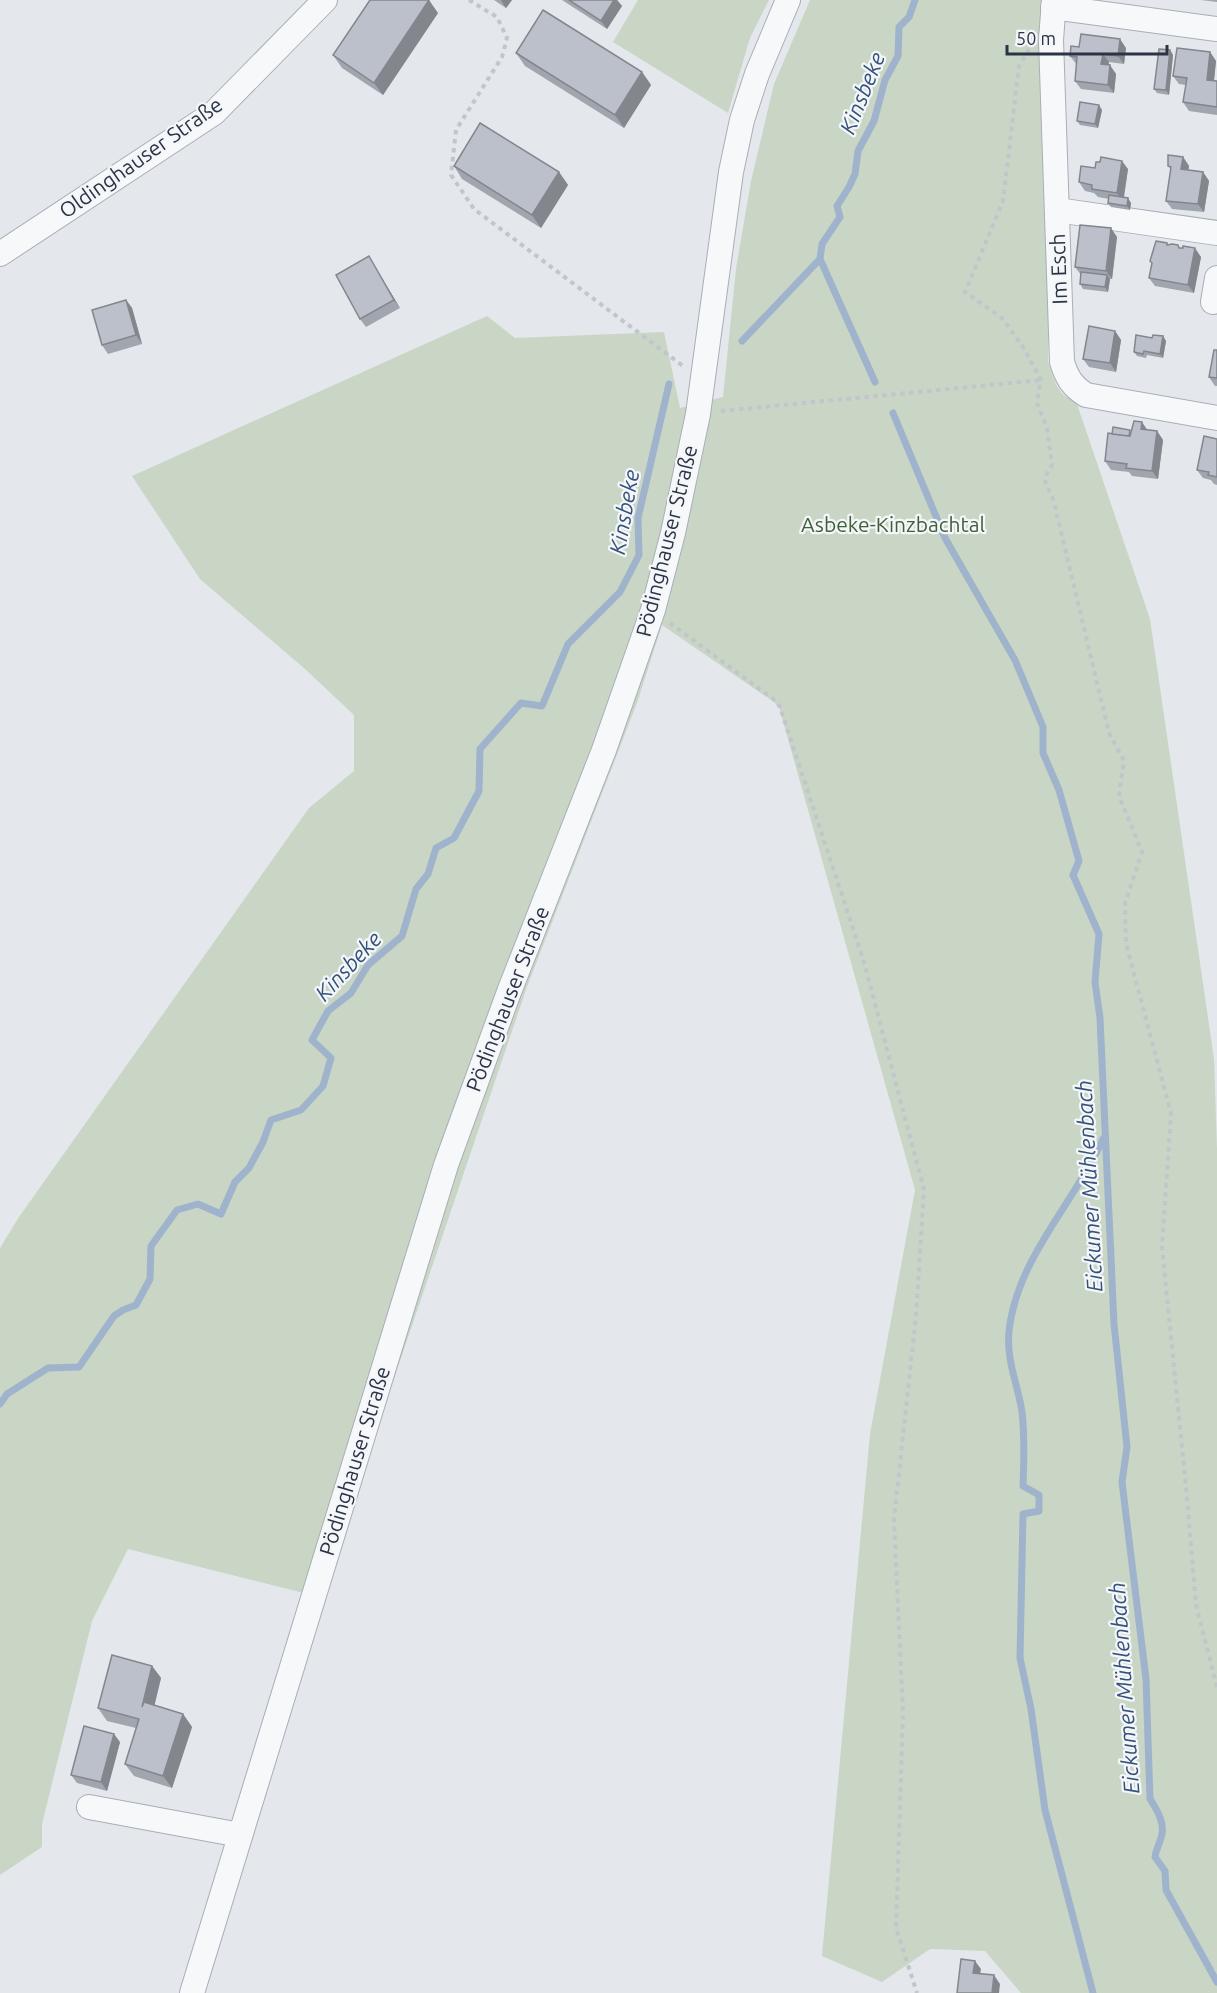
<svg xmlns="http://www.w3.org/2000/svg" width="1217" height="1993" font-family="Ubuntu,sans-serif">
<rect width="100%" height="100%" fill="#e4e7ec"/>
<!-- green -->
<g fill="#c9d6c5">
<polygon points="638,0 769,0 750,38 728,113 613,42"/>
<path d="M810,0H1048V362C1055,380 1056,395 1076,401L1150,619L1214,1059L1217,1149V1993H1021L985,1951L930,1949L882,1982L822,1956L870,1434L915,1190L779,707L774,702L662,625L637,703L527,987L343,1529L304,1593L128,1549L92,1621L42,1824V1847L0,1875V1248L19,1217L309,808L354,771V715L305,669L200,579L132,476L487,316L515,338L664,332L680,408L723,397L736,269L751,181L774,84Z"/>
</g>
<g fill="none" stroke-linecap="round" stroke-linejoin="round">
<!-- stream -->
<g stroke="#9fb4cc" stroke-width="7">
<polyline points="820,259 875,382"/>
<polyline points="742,341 820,259 822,244 840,217 837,206 849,187 855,174 858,151 874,121 885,80 898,56 899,27 909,17 915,0"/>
<path d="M893,413L945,538L1015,660L1043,727V753L1059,790L1079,861L1073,875L1099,934L1095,982L1100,1018L1114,1324L1127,1447L1122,1482L1146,1679L1150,1799C1157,1810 1166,1824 1161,1838C1159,1845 1156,1849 1155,1857L1165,1871L1166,1890L1217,1982"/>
<polyline points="0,1404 7,1394 48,1368 79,1367 114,1316 123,1310 136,1305 150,1279 151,1246 177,1210 198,1204 221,1214 235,1182 249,1168 263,1142 271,1120 301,1110 323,1086 331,1058 312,1040 328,1011 351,993 368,965 402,936 416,889 428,874 436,848 454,838 479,791 480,749 521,703 542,706 568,644 620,592 639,555 638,518 669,384"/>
<path d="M1093,1993L1045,1810L1031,1709L1020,1658L1023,1514L1039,1511V1495L1023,1486C1024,1461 1025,1437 1022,1412C1018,1385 1006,1360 1009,1331C1017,1258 1074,1204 1103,1139"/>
</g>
<defs>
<g id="minor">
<path d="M1054,0L1051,40L1062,362C1067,378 1072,386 1086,395L1217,418"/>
<polyline points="1053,7 1217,29"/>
<polyline points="1057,210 1217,233"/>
<polyline points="0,254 214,113 325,0"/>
<polyline points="1213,302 1217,278"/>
<polyline points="89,1807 240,1835"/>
<polyline points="192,1993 446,1165 509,992 604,750 653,610 673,533 698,414 731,172 742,120 757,74 788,0"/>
</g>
</defs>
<!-- minor casing -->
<use href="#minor" stroke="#a9aeb7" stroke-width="26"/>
<!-- path -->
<g stroke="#c2c5cb" stroke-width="4" stroke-dasharray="4.5 4.5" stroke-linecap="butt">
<polyline points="469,0 497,17 507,38 502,57 456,130 451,175 474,209 683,366"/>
<path d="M1029,49L1019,66L1003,201L965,292L1002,318L1023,347L1041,380L1037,403L1047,428L1052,465C1042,480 1044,480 1051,494C1054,500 1055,508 1057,515L1109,733L1124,761L1119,796L1142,852L1125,903L1126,944L1171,1113L1162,1247L1186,1487L1196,1605L1217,1687"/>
<polyline points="721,411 1042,380"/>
<polyline points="670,623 776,701 780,707 864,962 924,1190 916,1315 894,1520 903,1713 896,1928 917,1993"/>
</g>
<!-- minor -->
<use href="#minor" stroke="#f7f8fa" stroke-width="24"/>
</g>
<!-- wall -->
<g fill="#a1a5ae">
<polygon points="494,0 512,0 506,8"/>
<polygon points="562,0 617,0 622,6 607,29"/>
<polygon points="1201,0 1217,0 1217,2"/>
<polygon points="438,13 383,95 342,68 333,55"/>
<polygon points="1079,47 1126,48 1124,64 1109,62 1108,65 1116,74 1114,93 1081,89 1075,81 1077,65 1070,56"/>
<polygon points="1170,50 1173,55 1169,95 1157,93 1154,89"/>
<polygon points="1210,52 1216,61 1214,81 1217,81 1217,115 1189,111 1183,102 1186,85 1179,84 1173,76"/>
<polygon points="516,53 642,72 651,85 624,128 525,66"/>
<polygon points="1102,110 1098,128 1080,125 1077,121"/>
<polygon points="1183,157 1189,166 1188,170 1203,172 1209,181 1204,212 1172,209 1166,201 1171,170 1168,166"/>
<polygon points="454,166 559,172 568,185 541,228 462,179"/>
<polygon points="1095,168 1128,169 1124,198 1131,203 1130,210 1111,207 1108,203 1109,199 1098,197 1094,193 1085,191 1079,182"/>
<polygon points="1117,237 1112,279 1110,279 1108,292 1083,289 1080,284 1081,275 1075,267"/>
<polygon points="1169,245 1180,248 1201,257 1194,293 1155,286 1149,278"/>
<polygon points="369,256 374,265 400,308 366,327 360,319"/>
<polygon points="126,300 132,308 142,344 108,354 102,345"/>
<polygon points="1115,331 1121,340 1116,372 1089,367 1083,359"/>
<polygon points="1163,336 1166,341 1163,358 1147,355 1146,358 1137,356 1134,352 1152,338"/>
<polygon points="1217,350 1217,386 1215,386 1209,377"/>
<polygon points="1147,430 1157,431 1163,440 1158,479 1132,476 1129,472 1111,470 1105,461 1112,434"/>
<polygon points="1217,439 1217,485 1214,484 1211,480 1203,478 1197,470"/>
<polygon points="152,1666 161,1678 154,1705 183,1714 192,1727 172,1788 134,1776 125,1764 136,1728 107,1721 98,1708"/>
<polygon points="120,1742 107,1791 77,1783 71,1775"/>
</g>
<!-- shaded-wall -->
<g fill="#83868d">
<polygon points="429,0 438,13 383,95 374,83"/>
<polygon points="501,0 512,0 506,8"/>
<polygon points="614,0 617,0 622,6 607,29 601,21"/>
<polygon points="1120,39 1126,48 1124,64 1118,56"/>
<polygon points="1170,50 1173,55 1169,95 1166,90"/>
<polygon points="1210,52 1216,61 1213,89 1207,80"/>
<polygon points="1103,54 1109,62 1107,72 1101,64"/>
<polygon points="1110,65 1116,74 1114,93 1108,85"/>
<polygon points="642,72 651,85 624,128 615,115"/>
<polygon points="1099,105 1102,110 1098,128 1095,124"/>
<polygon points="1183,157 1189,166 1187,177 1181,169"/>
<polygon points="1122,161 1128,169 1123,201 1117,193"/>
<polygon points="559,172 568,185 541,228 532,215"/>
<polygon points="1203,172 1209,181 1204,212 1198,204"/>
<polygon points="1128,198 1131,203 1130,210 1127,206"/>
<polygon points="1111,228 1117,237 1112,279 1106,271"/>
<polygon points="1195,248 1201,257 1194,293 1188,285"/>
<polygon points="369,256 374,265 400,308 394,300"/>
<polygon points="1107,275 1110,279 1108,292 1105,287"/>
<polygon points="126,300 132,308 142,344 136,335"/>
<polygon points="1115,331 1121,340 1116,372 1110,363"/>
<polygon points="1163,336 1166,341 1163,358 1160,354"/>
<polygon points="1142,422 1148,431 1141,429"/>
<polygon points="1157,431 1163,440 1158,479 1152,471"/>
<polygon points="152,1666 161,1678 151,1720 142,1707"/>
<polygon points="183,1714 192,1727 172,1788 163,1776"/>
<polygon points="114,1734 120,1742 107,1791 101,1782"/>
<polygon points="975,1961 981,1969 979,1981 973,1973"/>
<polygon points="994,1975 1000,1984 999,1993 992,1993"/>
</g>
<!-- building -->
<g fill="#bbc0ca" stroke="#83868d" stroke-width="1.5">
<polygon points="370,0 429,0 374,83 333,55"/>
<polygon points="569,0 614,0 601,21"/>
<polygon points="543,10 642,72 615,115 516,53"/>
<polygon points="1081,34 1120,39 1118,56 1103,54 1101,64 1110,65 1108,85 1075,81 1077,57 1070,56 1071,46 1079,47"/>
<polygon points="1177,48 1210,52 1207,80 1217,81 1217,107 1183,102 1187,78 1173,76"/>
<polygon points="1159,49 1170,50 1166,90 1154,89"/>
<polygon points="1080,102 1099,105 1095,124 1077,121"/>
<polygon points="480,123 559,172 532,215 454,166"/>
<polygon points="1168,155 1183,157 1181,169 1203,172 1198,204 1166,201 1171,167 1168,166"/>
<polygon points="1101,157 1122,161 1117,193 1092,189 1092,185 1079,182 1081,166 1095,168 1096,162 1100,162"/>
<polygon points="1109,195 1128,198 1127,206 1108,203"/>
<polygon points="1080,225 1111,228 1106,271 1075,267"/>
<polygon points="1156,241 1167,243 1167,245 1172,244 1178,245 1179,248 1183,248 1183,246 1195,248 1188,285 1149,278 1152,263 1150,261"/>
<polygon points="369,256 394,300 360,319 336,275"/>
<polygon points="1081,272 1107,275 1105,287 1080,284"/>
<polygon points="126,300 136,335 102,345 92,310"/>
<polygon points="1089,326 1115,331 1110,363 1083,359"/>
<polygon points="1136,335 1152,338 1153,335 1163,336 1160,354 1144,351 1143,354 1134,352"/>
<polygon points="1214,350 1217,350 1217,378 1209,377"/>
<polygon points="1134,421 1142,422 1141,429 1157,431 1152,471 1126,468 1127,464 1105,461 1108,433 1130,436"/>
<polygon points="1113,427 1130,430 1129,436 1112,434"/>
<polygon points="1204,436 1217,439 1217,477 1208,475 1209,472 1197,470"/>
<polygon points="112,1655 152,1666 142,1707 144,1702 183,1714 163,1776 125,1764 139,1719 98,1708"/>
<polygon points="84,1726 114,1734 101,1782 71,1775"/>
<polygon points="961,1959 975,1961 973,1973 994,1975 992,1993 957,1993"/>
</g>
<g text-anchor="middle" stroke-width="4.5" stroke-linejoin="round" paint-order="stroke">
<!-- street labels -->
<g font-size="21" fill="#2b3445" stroke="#f4f6f9">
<text transform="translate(141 158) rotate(-35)" y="7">Oldinghauser Straße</text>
<text transform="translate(1059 269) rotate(-92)" y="7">Im Esch</text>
<text transform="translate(667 541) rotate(-76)" y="7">Pödinghauser Straße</text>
<text transform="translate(508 999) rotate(-69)" y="7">Pödinghauser Straße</text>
<text transform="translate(355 1461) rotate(-73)" y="7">Pödinghauser Straße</text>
</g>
<!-- park labels -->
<g font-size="21" fill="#3f6138" stroke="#f4f6f9">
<text x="893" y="532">Asbeke-Kinzbachtal</text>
</g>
<!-- water labels -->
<g font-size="22" font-style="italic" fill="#34527a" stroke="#f4f6f9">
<text transform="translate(862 93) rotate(-68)" y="8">Kinsbeke</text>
<text transform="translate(624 512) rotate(-80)" y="8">Kinsbeke</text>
<text transform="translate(348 966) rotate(-47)" y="8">Kinsbeke</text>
<text transform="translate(1089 1186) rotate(-93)" y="8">Eickumer Mühlenbach</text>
<text transform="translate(1124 1688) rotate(-94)" y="8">Eickumer Mühlenbach</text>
</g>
</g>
<!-- scale -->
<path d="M1007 45v9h160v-9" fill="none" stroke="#2b3445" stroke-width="3"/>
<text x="1016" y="45" font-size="18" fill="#2b3445" stroke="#f4f6f9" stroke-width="4.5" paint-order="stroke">50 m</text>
</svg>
